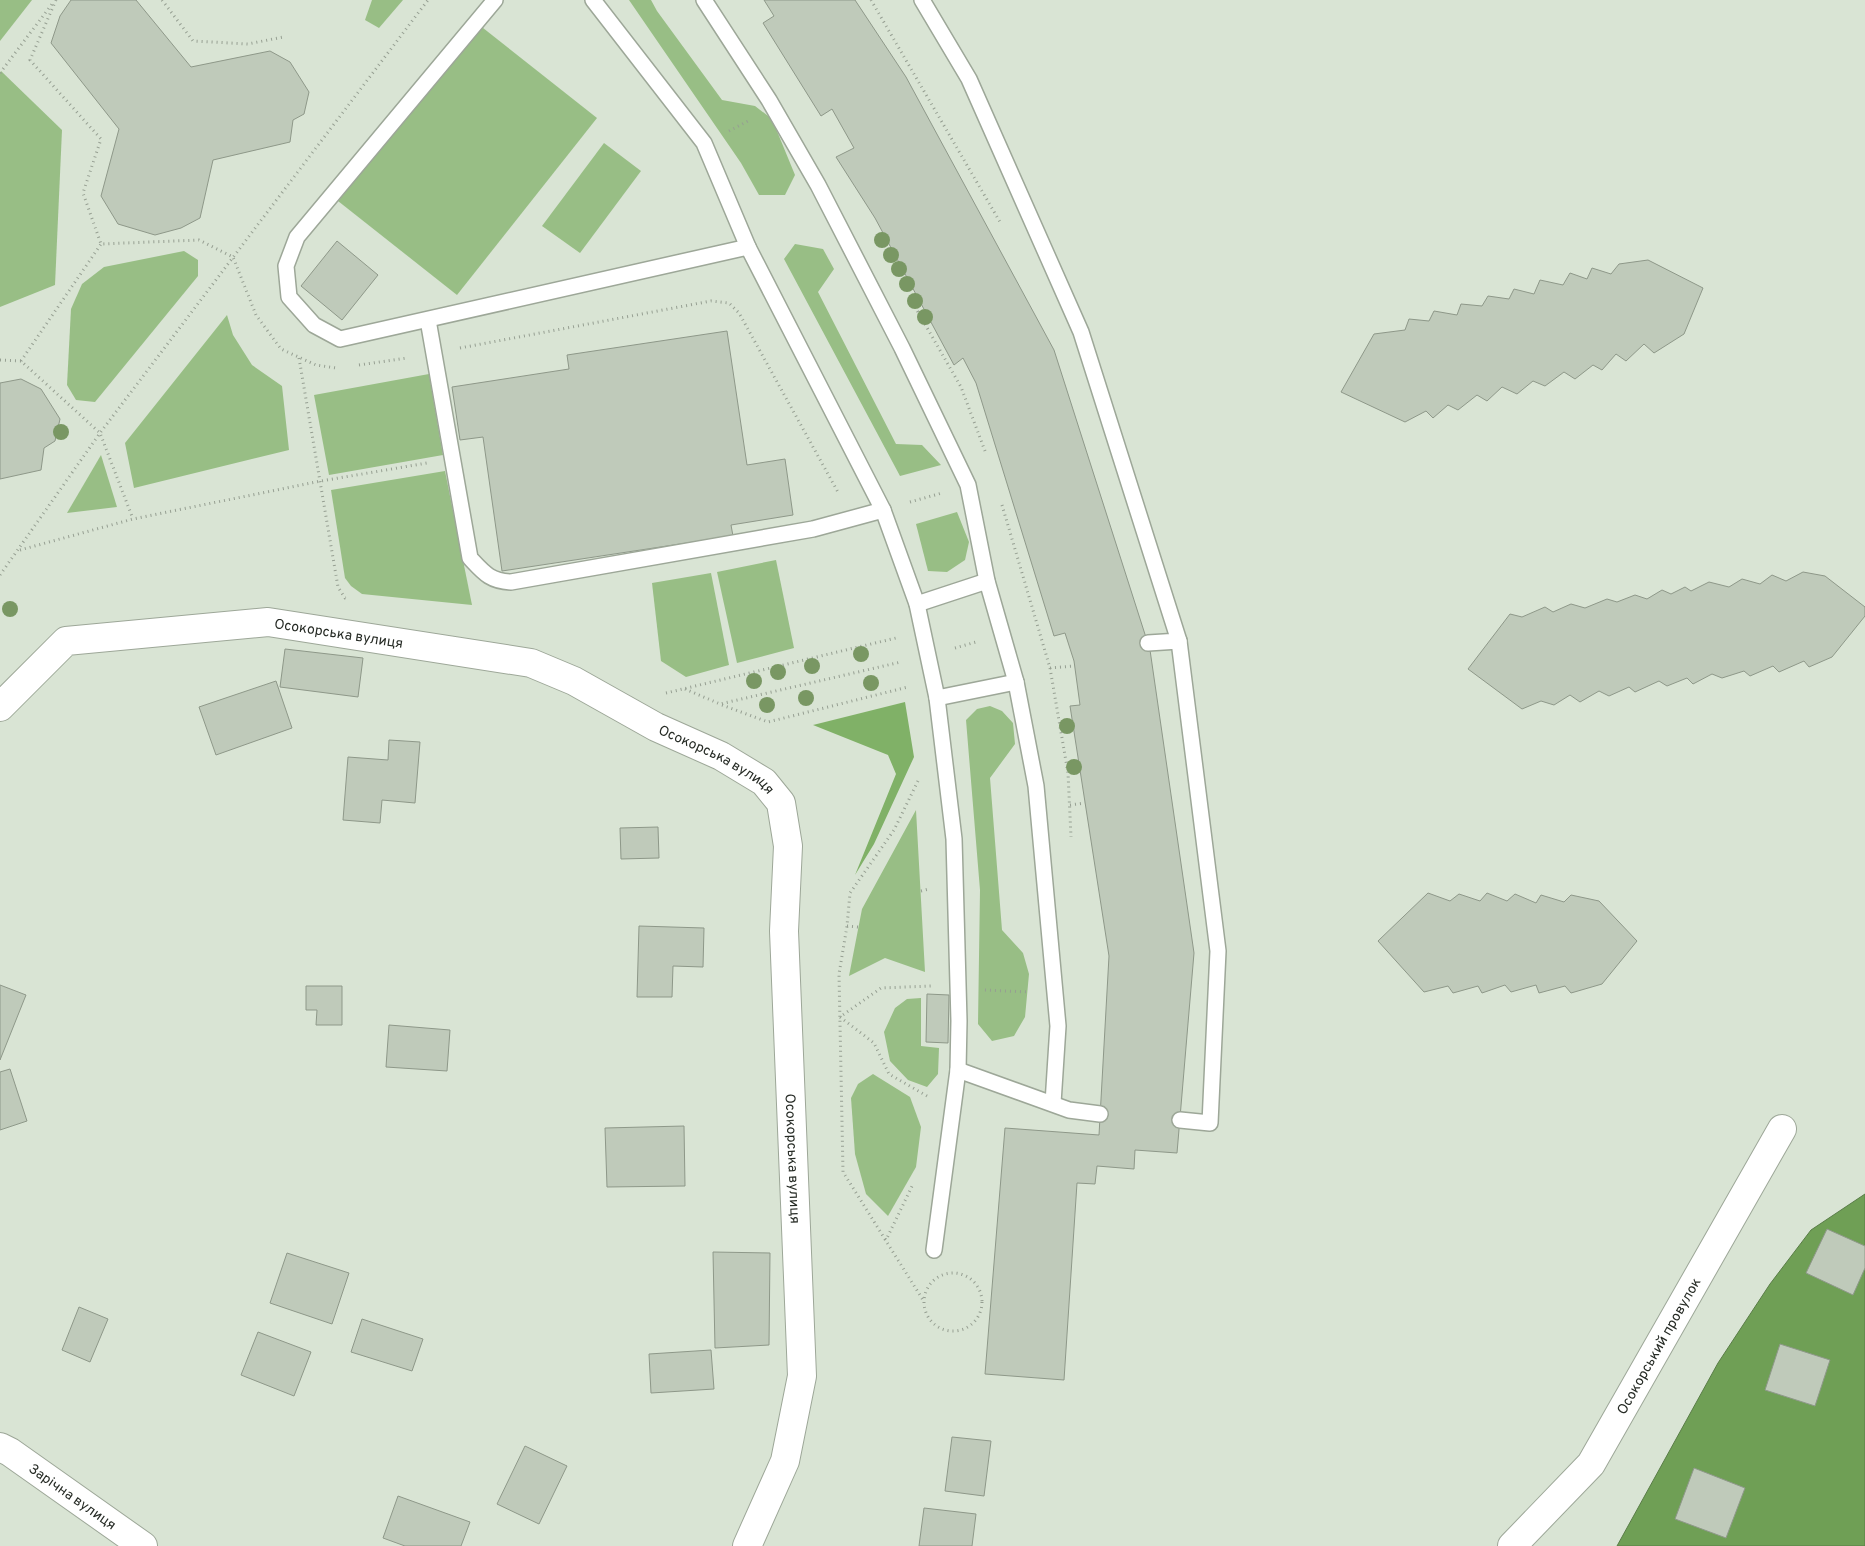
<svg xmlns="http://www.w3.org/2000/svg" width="1865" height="1546" font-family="Overpass,sans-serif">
<rect width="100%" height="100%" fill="#d9e4d4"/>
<!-- green -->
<g fill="#98be85">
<polygon points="0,0 32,0 0,41"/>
<polygon points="372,0 403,0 379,28 365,20"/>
<polygon points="629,0 651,0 657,11 722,100 755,106 772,119 795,175 785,195 759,195 741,163"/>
<polygon points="478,24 597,118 457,295 338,201"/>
<polygon points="1,71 62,130 55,285 0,307 0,73"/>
<polygon points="604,143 641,171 580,253 542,226"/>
<polygon points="795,244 823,249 834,269 818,292 896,444 922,445 941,465 900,476 784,259"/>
<polygon points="184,251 198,260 198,276 95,402 76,400 67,385 71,309 82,284 104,267"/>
<polygon points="227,315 233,335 252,365 282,386 289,450 134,488 125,443"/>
<polygon points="429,374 443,455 329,475 314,395"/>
<polygon points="101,455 117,507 67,513"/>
<polygon points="445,471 472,605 362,594 351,586 345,578 331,490"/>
<polygon points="957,512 969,542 965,560 947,572 928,571 916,524"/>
<polygon points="776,560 794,648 737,663 717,572"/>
<polygon points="711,573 729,665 686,677 661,661 652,583"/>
<polygon points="990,706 1002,711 1013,723 1015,744 990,778 1002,930 1023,953 1029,974 1025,1017 1014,1036 992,1041 978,1024 980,890 966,720 977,709"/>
<polygon points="916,810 925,972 885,958 849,976 862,909"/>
<polygon points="921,998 921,1046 939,1048 938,1074 927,1087 908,1080 890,1061 884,1032 895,1008 907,999"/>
<polygon points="873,1074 910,1097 921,1127 916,1167 888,1216 866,1194 855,1154 851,1098 858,1084"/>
</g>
<!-- forest -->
<polygon fill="#80b167" points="905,702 914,757 874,844 855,875 896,774 888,755 813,725"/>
<!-- water -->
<polygon fill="#6f9f55" stroke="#597c47" points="1865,1194 1865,1546 1617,1546 1718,1363 1770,1284 1811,1230"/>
<!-- building -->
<g fill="#bfcaba" stroke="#8e9889">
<polygon points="71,0 136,0 191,67 270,51 290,62 309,92 304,114 293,120 290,142 213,160 200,218 181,228 155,235 118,224 101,196 119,129 51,43 60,16"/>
<polygon points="764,0 855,0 906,77 1054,350 1150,650 1194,953 1177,1153 1135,1150 1134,1169 1097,1166 1095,1184 1077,1183 1064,1380 985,1374 1005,1128 1099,1135 1109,956 1070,706 1080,705 1074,661 1065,633 1054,636 976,383 963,358 954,365 875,218 836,157 854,148 832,109 821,116 763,23 774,16"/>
<polygon points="337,241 378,275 342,320 301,286"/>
<polygon points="1648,260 1703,288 1684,334 1654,353 1644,344 1626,361 1616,354 1602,370 1593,365 1575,379 1564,372 1545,386 1533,381 1517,394 1502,387 1487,401 1477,395 1458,410 1448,405 1433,418 1426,411 1405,422 1341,392 1374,334 1405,330 1409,319 1429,321 1434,311 1457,315 1461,304 1482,306 1488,296 1509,299 1514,289 1534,294 1540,280 1563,285 1570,273 1587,279 1592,268 1611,274 1619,264"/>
<polygon points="727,331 747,465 785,459 793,515 731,525 733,536 502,571 483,437 460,440 452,387 569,369 567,355"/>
<polygon points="21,379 41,389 60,419 55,441 44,448 41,470 0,479 0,383"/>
<polygon points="1803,572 1825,576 1865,607 1865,616 1832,657 1809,667 1804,661 1779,672 1773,666 1750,676 1744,671 1722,678 1712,674 1693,684 1687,678 1667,686 1659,681 1635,692 1629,687 1609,696 1599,691 1580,702 1570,695 1554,705 1541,701 1522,709 1468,669 1510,614 1522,617 1545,607 1553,612 1571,604 1585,608 1607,599 1617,602 1635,595 1647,599 1662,590 1671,594 1685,587 1691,591 1709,582 1729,587 1742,579 1760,584 1772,575 1786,581"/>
<polygon points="285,649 363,658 358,697 280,687"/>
<polygon points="276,681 292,728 216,755 199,707"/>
<polygon points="389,740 420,742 415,803 382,800 380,823 343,820 348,757 388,760"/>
<polygon points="658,827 659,858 621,859 620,828"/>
<polygon points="1428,893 1450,901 1459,894 1480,901 1487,893 1507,901 1515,894 1536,903 1541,895 1564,902 1571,895 1599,901 1637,941 1602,984 1571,993 1565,986 1539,993 1536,985 1511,992 1505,985 1482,993 1478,986 1453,993 1448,986 1424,992 1378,941"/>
<polygon points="639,926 704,928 703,967 673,966 672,997 637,997"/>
<polygon points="0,985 26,995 0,1060"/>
<polygon points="306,986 342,986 342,1025 316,1025 317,1010 306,1010"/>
<polygon points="927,994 949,995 948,1043 926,1042"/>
<polygon points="389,1025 450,1030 447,1071 386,1067"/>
<polygon points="10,1069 27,1121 0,1130 0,1072"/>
<polygon points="684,1126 685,1186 607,1187 605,1128"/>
<polygon points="1827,1229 1865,1246 1865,1268 1853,1295 1806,1273"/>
<polygon points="713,1252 770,1253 769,1345 715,1348"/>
<polygon points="287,1253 349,1273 332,1324 270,1303"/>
<polygon points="79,1307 108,1319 90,1362 62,1350"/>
<polygon points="362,1319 423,1339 412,1371 351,1352"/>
<polygon points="258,1332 311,1352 294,1396 241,1375"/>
<polygon points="1780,1344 1830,1360 1815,1406 1765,1390"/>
<polygon points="711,1350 714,1389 651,1393 649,1354"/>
<polygon points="952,1437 991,1441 984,1496 945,1491"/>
<polygon points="525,1446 567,1466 539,1524 497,1504"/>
<polygon points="1694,1468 1745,1488 1726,1538 1675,1519"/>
<polygon points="398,1496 470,1522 461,1546 405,1546 383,1538"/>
<polygon points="924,1508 976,1514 972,1546 919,1546"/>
</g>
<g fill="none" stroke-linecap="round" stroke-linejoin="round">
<defs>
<g id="service">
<polyline points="495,0 297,237 286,266 289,297 314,325 340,339 748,247 704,143 593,0"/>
<polyline points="704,0 769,100 818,185 902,348 968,485 987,581 1016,682 1036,786 1058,1026 1053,1103"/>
<polyline points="922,0 969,79 1081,332 1179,641 1148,643"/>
<polyline points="748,247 883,510 917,604 937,698 954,839 959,1021 958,1070 934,1250"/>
<path d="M428,320L470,558C484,573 490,581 511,582L813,529L883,510"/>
<polyline points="917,604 987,581"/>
<polyline points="1179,641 1218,951 1210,1123 1180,1120"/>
<polyline points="937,698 1016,682"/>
<polyline points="958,1070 1069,1110 1100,1114"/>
</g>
<g id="minor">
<path id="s1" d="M0,707L66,641L268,622L531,663L574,681L656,727L721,756L764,782L781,803L788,846L784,931L802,1376L785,1461L747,1546"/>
<path id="s2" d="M0,1447L10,1452L143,1546"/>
<path id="s3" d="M1512,1546L1591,1464L1782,1129"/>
</g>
</defs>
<!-- service casing -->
<use href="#service" stroke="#9da798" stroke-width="18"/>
<!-- minor casing -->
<use href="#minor" stroke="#9da798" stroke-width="30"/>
<!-- path -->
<g stroke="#969f92" stroke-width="3" stroke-dasharray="1 4" stroke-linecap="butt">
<polyline points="56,0 30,60 101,139 83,193 101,244 199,240 233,257 256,315 281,349 316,365 336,368"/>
<polyline points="162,0 193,41 248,44 283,37"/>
<polyline points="871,0 1000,222"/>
<polyline points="0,73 52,4"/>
<polyline points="729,131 750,120"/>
<polyline points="910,298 961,387 985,451"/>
<polyline points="460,348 711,301 729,303 739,313 839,494"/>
<polyline points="299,358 338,587 345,598 349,599"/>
<polyline points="0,360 21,361 100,433 133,519"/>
<polyline points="21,361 101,244"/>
<polyline points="359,365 407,358"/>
<polyline points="910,502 942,493"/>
<polyline points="1002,505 1050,668 1068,773 1071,837"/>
<polyline points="20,550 133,519 321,481 427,463"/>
<polyline points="0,575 100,433 428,0"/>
<polyline points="955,648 976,642"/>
<polyline points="1050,668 1074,666"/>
<polyline points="685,689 720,704 901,662"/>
<polyline points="666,693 896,638"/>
<polyline points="722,705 768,722 908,687"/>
<polyline points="918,781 894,830 850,893 847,926 839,974 843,1172 923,1300"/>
<polyline points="1070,805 1085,803"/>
<polyline points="921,891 929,889"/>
<polyline points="847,926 858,927"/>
<polyline points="985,990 1029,992"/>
<polyline points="927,1096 889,1074 874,1043 840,1017 881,988 931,986"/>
<polyline points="885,1239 886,1240 913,1184"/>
<circle cx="953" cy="1302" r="29"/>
</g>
<!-- service -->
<use href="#service" stroke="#fff" stroke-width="15"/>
<!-- minor -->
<use href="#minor" stroke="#fff" stroke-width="28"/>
</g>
<!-- trees -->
<g fill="#799763">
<circle cx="882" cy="240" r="8"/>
<circle cx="891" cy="255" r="8"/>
<circle cx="899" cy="269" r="8"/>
<circle cx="907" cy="284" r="8"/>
<circle cx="915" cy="301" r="8"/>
<circle cx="925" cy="317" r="8"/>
<circle cx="61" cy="432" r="8"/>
<circle cx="10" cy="609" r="8"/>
<circle cx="861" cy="654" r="8"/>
<circle cx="812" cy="666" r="8"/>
<circle cx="778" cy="672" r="8"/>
<circle cx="754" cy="681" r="8"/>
<circle cx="871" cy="683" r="8"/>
<circle cx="806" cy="698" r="8"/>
<circle cx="767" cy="705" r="8"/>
<circle cx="1067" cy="726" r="8"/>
<circle cx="1074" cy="767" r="8"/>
</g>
<g text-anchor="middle" stroke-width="5" stroke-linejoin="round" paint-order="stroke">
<!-- street labels -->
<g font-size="14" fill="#262b25" stroke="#fff">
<text dy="5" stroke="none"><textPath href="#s1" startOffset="368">Осокорська вулиця</textPath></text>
<text dy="5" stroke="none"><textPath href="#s1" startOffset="772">Осокорська вулиця</textPath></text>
<text dy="5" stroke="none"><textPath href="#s1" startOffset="1208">Осокорська вулиця</textPath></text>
<text dy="5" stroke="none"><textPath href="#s3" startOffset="250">Осокорський провулок</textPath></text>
<text dy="5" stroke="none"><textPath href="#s2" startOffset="88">Зарічна вулиця</textPath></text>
</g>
</g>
</svg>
